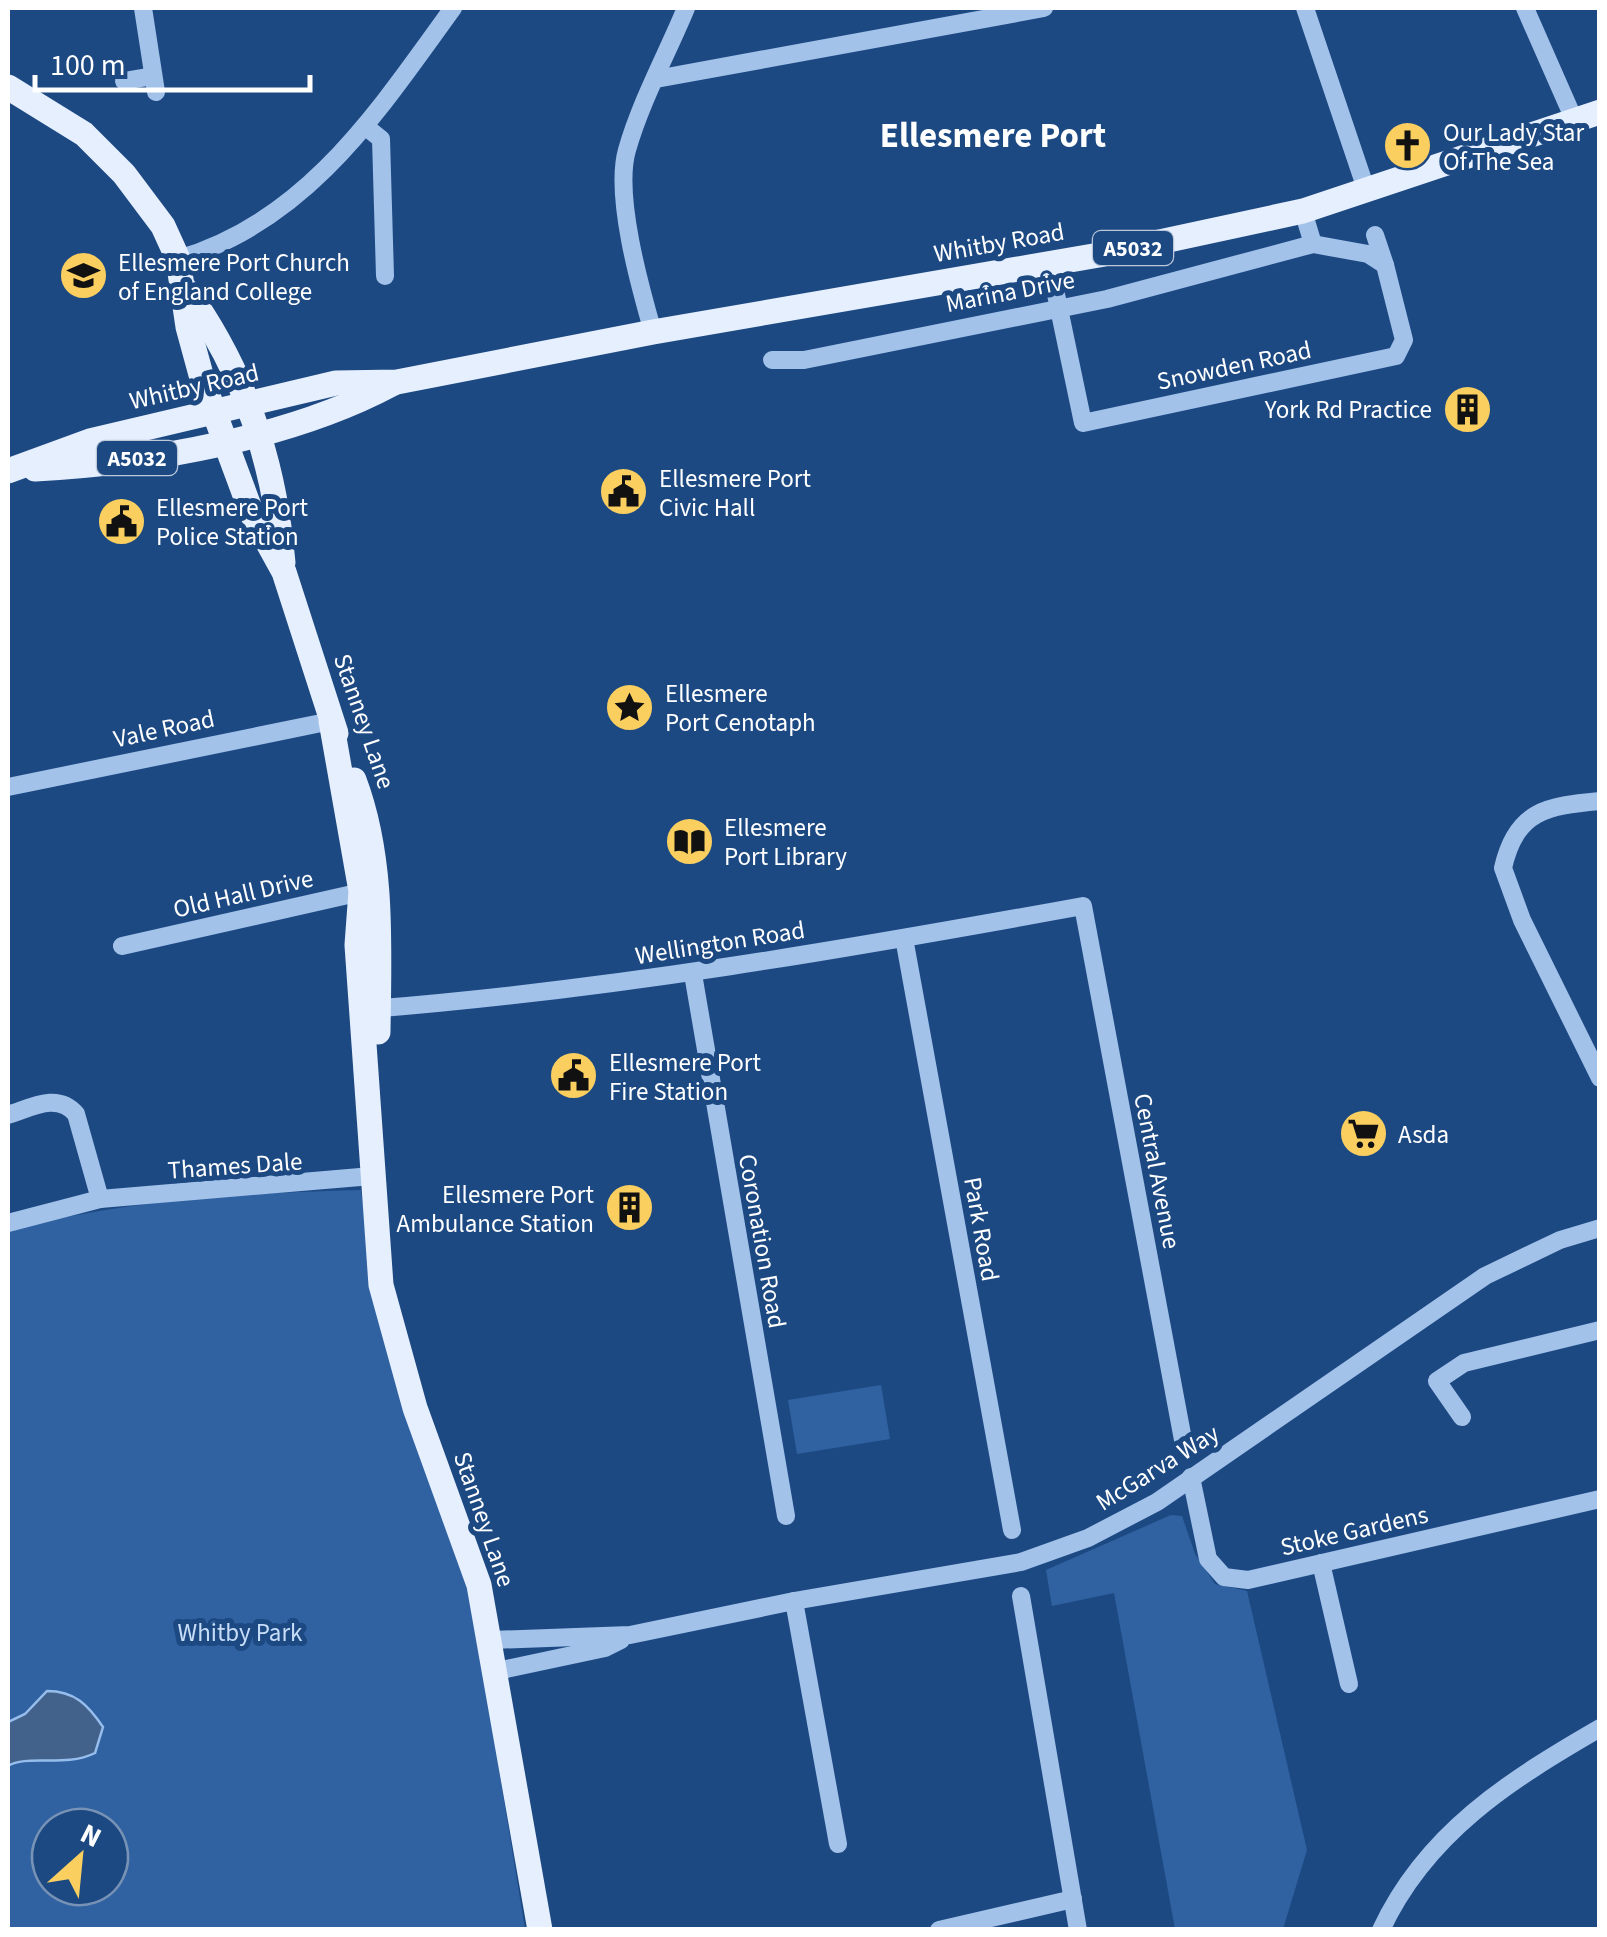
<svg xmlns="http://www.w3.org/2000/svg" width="1607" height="1937" font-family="'Source Sans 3',sans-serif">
<rect width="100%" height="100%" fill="#1d4983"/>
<!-- green -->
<g fill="#3062a1" fill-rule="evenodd">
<path d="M361,1190L375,1285L467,1573L525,1929L8,1930V1230C125,1200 241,1193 361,1190ZM50,1827H110V1887H50Z"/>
<polygon points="881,1385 890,1439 797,1454 788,1400"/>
<polygon points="1171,1515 1182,1516 1195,1554 1215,1584 1247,1591 1307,1850 1283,1929 1175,1929 1114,1593 1052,1606 1046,1570"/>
</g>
<!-- water -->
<path fill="#42628c" stroke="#96bdec" stroke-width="2.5" d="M47,1691C75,1691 88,1705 103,1727L95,1753C65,1768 27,1754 8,1766V1722L25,1714Z"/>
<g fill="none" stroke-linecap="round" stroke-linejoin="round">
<!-- minor -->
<g stroke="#a2c2ea" stroke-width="18">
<polyline points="143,8 156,92"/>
<polyline points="1305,8 1367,192"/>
<polyline points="1525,8 1576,124"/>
<polyline points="656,79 1044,8"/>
<polyline points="124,81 153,76"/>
<polyline points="366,127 381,139 385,276"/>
<polyline points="1375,235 1385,265"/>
<path d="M178,259C307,222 379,110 453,8"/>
<polyline points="1049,261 1083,423 1396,356 1404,340 1385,265 1368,254 1313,244 1303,211"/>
<path d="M653,332C640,287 614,195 627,150C641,101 667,54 686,8"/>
<polyline points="772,360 804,360 1107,299 1313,244"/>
<polyline points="8,787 331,721"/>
<path d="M1600,801C1547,806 1516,810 1503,868L1522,920L1600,1078"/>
<polyline points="904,938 1012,1530"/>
<polyline points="122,946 370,890"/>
<polyline points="693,974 786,1516"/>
<path d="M370,1009C610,990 847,949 1083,906L1184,1445"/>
<path d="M8,1115C31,1108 57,1092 76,1114L100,1199"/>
<polyline points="8,1223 100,1199 372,1176"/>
<polyline points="1462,1417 1437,1381 1464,1363 1600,1330"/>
<polyline points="1191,1477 1208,1559 1224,1577 1248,1580 1600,1499"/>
<polyline points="1321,1563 1349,1684"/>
<polyline points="1021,1596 1078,1930"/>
<polyline points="794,1601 838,1844"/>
<polyline points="492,1640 630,1635 794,1601 1021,1562 1088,1538 1157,1502 1485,1276 1560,1240 1600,1228"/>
<polyline points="497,1671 605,1648 621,1640"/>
<polyline points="939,1930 1073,1899"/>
<path d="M1381,1930C1426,1833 1510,1780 1600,1728"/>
</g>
<!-- major -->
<g stroke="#e6effe" stroke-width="25">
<polyline points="8,87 84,134 124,174 163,226 178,259 188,327 203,382 252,514 284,572 336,733"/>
<path d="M186,290C245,372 275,462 283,563"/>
<path d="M35,469C149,463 291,438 392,384"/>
<polyline points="8,471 90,441 336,383 397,382 653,332 1099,255 1303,211 1600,112"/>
<polyline points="331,721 361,891 357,945 381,1285 415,1408 479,1585 540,1930"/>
<path d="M354,780C384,859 379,948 378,1032"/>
</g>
</g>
<!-- icons -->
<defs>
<symbol id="church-disc" viewBox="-11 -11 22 22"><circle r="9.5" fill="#facf60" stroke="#1d4983"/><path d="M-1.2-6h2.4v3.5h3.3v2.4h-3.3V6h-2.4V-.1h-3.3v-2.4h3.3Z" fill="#111"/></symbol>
<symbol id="school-disc" viewBox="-11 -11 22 22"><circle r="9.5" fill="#facf60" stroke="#1d4983"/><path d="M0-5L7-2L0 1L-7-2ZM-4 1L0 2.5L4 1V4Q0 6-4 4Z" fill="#111"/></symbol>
<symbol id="building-disc" viewBox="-11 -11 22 22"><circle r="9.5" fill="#facf60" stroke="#1d4983"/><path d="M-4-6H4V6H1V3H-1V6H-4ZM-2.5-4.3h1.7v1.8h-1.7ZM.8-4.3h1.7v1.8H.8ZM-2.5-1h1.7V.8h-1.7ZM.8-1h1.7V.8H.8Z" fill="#111"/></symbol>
<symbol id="civic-disc" viewBox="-11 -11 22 22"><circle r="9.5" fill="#facf60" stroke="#1d4983"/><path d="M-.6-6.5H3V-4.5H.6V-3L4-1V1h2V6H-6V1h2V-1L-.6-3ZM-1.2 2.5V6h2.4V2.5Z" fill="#111"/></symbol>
<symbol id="sight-disc" viewBox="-11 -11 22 22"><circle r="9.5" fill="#facf60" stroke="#1d4983"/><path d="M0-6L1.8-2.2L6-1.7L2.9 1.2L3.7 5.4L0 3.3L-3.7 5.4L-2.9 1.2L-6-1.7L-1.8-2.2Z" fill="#111"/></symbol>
<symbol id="library-disc" viewBox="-11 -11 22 22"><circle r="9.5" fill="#facf60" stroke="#1d4983"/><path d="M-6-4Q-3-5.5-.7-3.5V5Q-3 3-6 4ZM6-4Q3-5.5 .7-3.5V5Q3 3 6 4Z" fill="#111"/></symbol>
<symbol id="supermarket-disc" viewBox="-11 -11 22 22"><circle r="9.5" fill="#facf60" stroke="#1d4983"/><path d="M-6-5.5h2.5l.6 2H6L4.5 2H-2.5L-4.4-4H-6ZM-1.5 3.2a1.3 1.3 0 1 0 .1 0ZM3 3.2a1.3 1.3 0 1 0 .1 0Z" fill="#111"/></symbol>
</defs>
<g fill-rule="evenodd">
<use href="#church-disc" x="1380" y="118" width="55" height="55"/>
<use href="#school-disc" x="56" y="248" width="55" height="55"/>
<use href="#building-disc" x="1440" y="382" width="55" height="55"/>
<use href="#civic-disc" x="596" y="464" width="55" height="55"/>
<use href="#civic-disc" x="94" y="494" width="55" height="55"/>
<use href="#sight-disc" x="602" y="680" width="55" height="55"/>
<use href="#library-disc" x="662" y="814" width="55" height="55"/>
<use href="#civic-disc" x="546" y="1048" width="55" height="55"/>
<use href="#supermarket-disc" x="1336" y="1106" width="55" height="55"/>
<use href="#building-disc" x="602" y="1180" width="55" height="55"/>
</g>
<g text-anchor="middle" stroke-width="10" stroke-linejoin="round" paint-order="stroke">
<!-- shield labels -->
<g fill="#1d4983" stroke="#bbc8da" stroke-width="2.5">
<rect x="1093" y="231" width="80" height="34" rx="8"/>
<rect x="97" y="441" width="80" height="34" rx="8"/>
</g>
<g font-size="22" font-weight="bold" fill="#fff">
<text x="1133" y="256">A5032</text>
<text x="137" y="466">A5032</text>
</g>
<!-- poi labels -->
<g font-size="25" fill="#fff" stroke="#1d4983" text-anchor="start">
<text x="1443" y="141">Our Lady Star<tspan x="1443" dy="29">Of The Sea</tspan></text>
<text x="118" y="271">Ellesmere Port Church<tspan x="118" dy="29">of England College</tspan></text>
<text x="1432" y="418" text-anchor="end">York Rd Practice</text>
<text x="659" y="487">Ellesmere Port<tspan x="659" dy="29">Civic Hall</tspan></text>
<text x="156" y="516">Ellesmere Port<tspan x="156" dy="29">Police Station</tspan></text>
<text x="665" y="702">Ellesmere<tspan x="665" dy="29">Port Cenotaph</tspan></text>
<text x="724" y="836">Ellesmere<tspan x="724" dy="29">Port Library</tspan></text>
<text x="609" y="1071">Ellesmere Port<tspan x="609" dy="29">Fire Station</tspan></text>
<text x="1398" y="1143">Asda</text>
<text x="594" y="1203" text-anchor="end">Ellesmere Port<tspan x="594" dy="29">Ambulance Station</tspan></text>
</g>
<!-- street labels -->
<g font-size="25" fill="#fff" stroke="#1d4983">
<text transform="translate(999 242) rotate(-10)" y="9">Whitby Road</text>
<text transform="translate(1010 291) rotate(-11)" y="9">Marina Drive</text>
<text transform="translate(1234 365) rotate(-12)" y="9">Snowden Road</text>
<text transform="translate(194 386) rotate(-13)" y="9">Whitby Road</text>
<text transform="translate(365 721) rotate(71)" y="9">Stanney Lane</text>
<text transform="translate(164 728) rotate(-12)" y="9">Vale Road</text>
<text transform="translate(243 893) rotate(-13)" y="9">Old Hall Drive</text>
<text transform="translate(720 942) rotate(-9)" y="9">Wellington Road</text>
<text transform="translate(235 1165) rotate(-4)" y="9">Thames Dale</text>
<text transform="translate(1158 1171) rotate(79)" y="9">Central Avenue</text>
<text transform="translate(982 1229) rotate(80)" y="9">Park Road</text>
<text transform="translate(763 1241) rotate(80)" y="9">Coronation Road</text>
<text transform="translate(1157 1467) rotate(-32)" y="9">McGarva Way</text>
<text transform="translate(485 1519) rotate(71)" y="9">Stanney Lane</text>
<text transform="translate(1354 1530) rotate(-13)" y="9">Stoke Gardens</text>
</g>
<!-- park labels -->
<g font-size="25" fill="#c7ddf7" stroke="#1d4983">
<text x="240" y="1641">Whitby Park</text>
</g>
<!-- district labels -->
<g font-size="35" font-weight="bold" fill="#fff" stroke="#1d4983">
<text x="993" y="147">Ellesmere Port</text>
</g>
</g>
<!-- border -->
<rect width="1607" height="1937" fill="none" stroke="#ffffff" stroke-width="20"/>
<!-- north arrow -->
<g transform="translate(80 1857) rotate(27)"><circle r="48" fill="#1d4983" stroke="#7792b5" stroke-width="2.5"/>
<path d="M0-8L18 38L0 25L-18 38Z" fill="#facf60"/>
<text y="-15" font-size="28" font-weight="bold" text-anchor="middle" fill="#ffffff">N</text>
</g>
<!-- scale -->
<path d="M35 75v15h275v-15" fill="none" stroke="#ffffff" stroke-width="5"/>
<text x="50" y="75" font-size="30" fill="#ffffff" stroke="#1d4983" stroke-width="8" paint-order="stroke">100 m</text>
</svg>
